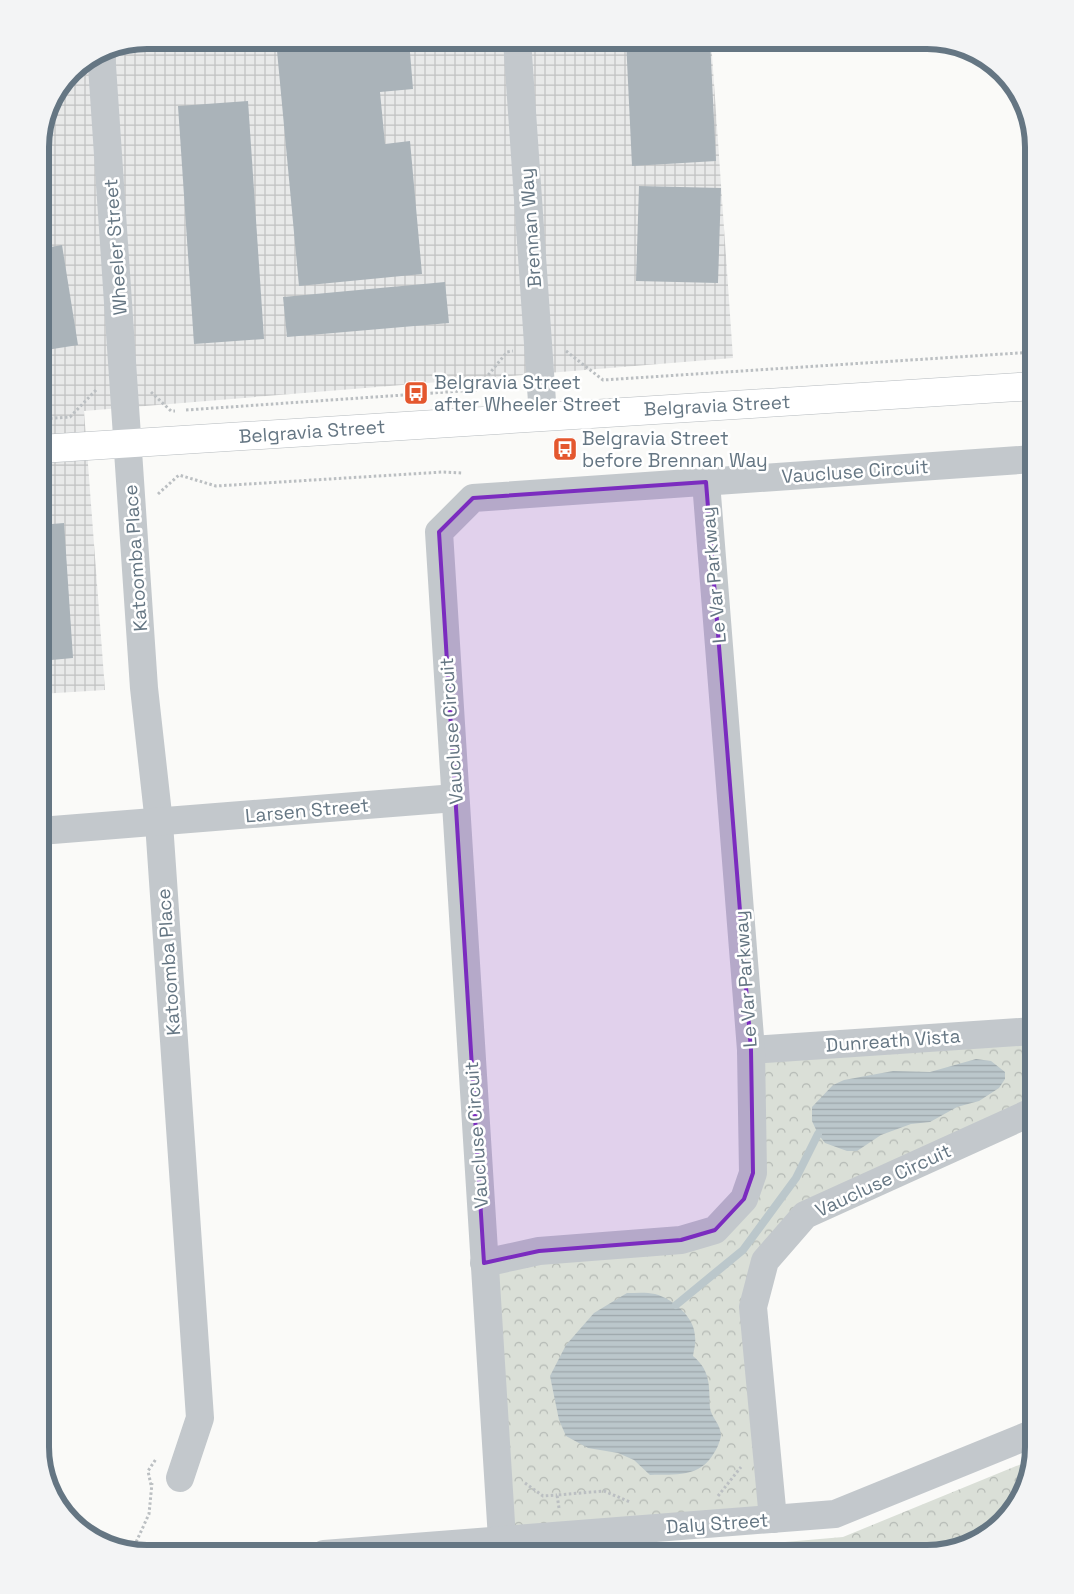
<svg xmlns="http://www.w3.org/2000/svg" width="1074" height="1594" font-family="'Space Grotesk',sans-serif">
<defs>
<pattern id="industrial-grid" width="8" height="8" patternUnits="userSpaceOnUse" patternTransform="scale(1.25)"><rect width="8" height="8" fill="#e8e9e9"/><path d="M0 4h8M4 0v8" fill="none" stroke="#c0c1c2"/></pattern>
<pattern id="forest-crowns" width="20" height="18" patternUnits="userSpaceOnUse" patternTransform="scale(1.25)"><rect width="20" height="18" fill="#dadfd7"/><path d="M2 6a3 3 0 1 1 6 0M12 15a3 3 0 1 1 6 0" fill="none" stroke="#b4b9b4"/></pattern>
<pattern id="water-rules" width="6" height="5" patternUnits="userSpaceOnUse" patternTransform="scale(1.25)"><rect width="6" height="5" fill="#bbc7cb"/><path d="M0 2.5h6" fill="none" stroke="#9ca6aa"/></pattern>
</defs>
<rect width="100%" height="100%" fill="#fafaf8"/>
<!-- industrial -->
<polygon fill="url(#industrial-grid)" points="146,40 711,40 733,358 84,411 105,690 40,694 40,140 48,105 71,71 106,48"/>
<!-- forest -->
<g fill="url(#forest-crowns)">
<polygon points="1034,1031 1034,1111 805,1215 765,1261 773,1519 502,1539 484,1263 681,1240 744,1199 751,1050"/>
<polygon points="1031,1460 1020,1501 981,1540 928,1554 645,1554 843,1537"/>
</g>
<!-- water -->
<g fill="url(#water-rules)">
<polygon points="976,1059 991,1061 1005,1072 1005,1079 999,1088 979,1101 957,1107 930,1122 911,1124 881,1135 857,1151 847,1151 825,1143 818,1134 812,1121 812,1107 833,1085 844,1080 893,1071 930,1072"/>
<path d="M627,1293C636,1293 646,1292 655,1294C673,1299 695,1317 695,1337C696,1343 694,1350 693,1356C711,1371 709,1386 710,1408C711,1417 721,1424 721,1436C720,1441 717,1449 714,1453C700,1478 675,1474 650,1475L634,1460L618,1453L588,1448L566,1436L559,1420L550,1376L566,1345L594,1313Z"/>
</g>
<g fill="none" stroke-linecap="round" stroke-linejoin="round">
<!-- stream -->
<polyline stroke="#bbc7cb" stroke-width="8" points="676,1305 743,1250 796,1178 818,1134"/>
</g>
<!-- building -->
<g fill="#aab3b9">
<polygon points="276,40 409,40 413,89 380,92 385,144 410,141 422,274 299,286"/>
<polygon points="626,40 710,40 716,161 632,166"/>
<polygon points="248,101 264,339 194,344 178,106"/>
<polygon points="639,186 721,188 718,283 636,281"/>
<polygon points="62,245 78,345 40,351 40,249"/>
<polygon points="445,282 449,323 287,337 283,297"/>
<polygon points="64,523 73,658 40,661 40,525"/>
</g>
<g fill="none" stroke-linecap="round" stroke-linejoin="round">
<defs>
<polyline id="primary" points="40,449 1034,386"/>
</defs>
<!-- primary casing -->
<use href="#primary" stroke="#b5babe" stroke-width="29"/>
<!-- path -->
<g stroke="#bbbfc2" stroke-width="3" stroke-dasharray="2.5 2.5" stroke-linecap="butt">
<polyline points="566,351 603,380 1034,352"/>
<polyline points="151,392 171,411 175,411"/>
<polyline points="186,410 476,390 507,352 513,351"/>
<polyline points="40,419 70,417 97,389"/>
<polyline points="158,494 179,475 216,486 443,472 462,473"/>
<polyline points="525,1483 543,1496 557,1495"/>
<polyline points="151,1485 148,1471 156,1459"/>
<polyline points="718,1496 741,1467"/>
<polyline points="559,1508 557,1495 604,1491 630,1502"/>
<polyline points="132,1551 149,1514 152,1483"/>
<polyline points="917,1554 989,1531"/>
</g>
<!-- street -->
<g stroke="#c3c8cc" stroke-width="28">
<polyline points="517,40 543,416"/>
<polyline points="101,51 144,688 159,823 200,1418 180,1478"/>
<polyline points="40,831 455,798"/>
<polyline points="751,1050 1034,1031"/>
<polyline points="484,1263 539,1251 681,1240 715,1230 744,1199 753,1173 751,1050 706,482"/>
<polyline points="773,1519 753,1307 765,1261 805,1215 1034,1111"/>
<polyline points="502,1539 439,532 473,498 1034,459"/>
<polyline points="324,1554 835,1514 1034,1433"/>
</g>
<!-- primary -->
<use href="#primary" stroke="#fff" stroke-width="28"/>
</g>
<!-- marked area -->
<path fill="#7b2cbf" fill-opacity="0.2" stroke="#7b2cbf" stroke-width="4" stroke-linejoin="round" d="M706,482L751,1050L753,1173L744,1199L715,1230L681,1240L539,1251L484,1263L439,532L473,498Z"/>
<!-- icons -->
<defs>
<symbol id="bus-square" viewBox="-11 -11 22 22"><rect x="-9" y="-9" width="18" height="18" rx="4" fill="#e4572e" stroke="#fff"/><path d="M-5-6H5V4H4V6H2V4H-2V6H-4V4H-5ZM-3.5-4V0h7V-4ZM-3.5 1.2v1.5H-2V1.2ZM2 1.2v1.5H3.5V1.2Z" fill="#fff"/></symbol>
</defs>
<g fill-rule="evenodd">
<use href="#bus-square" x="402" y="379" width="28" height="28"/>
<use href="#bus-square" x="551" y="435" width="28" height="28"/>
</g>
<g text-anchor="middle" stroke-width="5" stroke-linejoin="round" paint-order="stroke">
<!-- street labels -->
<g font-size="19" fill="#657683" stroke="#fff">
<text transform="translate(530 228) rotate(-94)" y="7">Brennan Way</text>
<text transform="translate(115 247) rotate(-94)" y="7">Wheeler Street</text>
<text transform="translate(717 405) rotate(-3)" y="7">Belgravia Street</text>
<text transform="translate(312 431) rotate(-4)" y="7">Belgravia Street</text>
<text transform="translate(855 471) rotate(-4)" y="7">Vaucluse Circuit</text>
<text transform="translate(135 558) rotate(-94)" y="7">Katoomba Place</text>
<text transform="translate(713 575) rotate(-95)" y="7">Le Var Parkway</text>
<text transform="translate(451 731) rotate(-94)" y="7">Vaucluse Circuit</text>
<text transform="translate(307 810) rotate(-5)" y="7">Larsen Street</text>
<text transform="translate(168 962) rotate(-94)" y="7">Katoomba Place</text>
<text transform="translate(745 979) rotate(-94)" y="7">Le Var Parkway</text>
<text transform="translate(893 1040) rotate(-4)" y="7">Dunreath Vista</text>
<text transform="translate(476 1135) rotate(-94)" y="7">Vaucluse Circuit</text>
<text transform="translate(883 1180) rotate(-25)" y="7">Vaucluse Circuit</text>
<text transform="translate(717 1523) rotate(-4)" y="7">Daly Street</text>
</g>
<!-- poi labels -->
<g font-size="19" fill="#657683" stroke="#fff" text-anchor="start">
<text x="434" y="389">Belgravia Street<tspan x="434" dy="22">after Wheeler Street</tspan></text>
<text x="582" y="445">Belgravia Street<tspan x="582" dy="22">before Brennan Way</tspan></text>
</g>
</g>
<!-- crop -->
<path d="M0 0H1074V1594H0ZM147 49H927A98 98 0 0 1 1025 147V1447A98 98 0 0 1 927 1545H147A98 98 0 0 1 49 1447V147A98 98 0 0 1 147 49Z" fill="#f3f4f5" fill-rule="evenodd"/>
<path fill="none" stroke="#657683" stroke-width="6" d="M147 49H927A98 98 0 0 1 1025 147V1447A98 98 0 0 1 927 1545H147A98 98 0 0 1 49 1447V147A98 98 0 0 1 147 49Z"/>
</svg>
